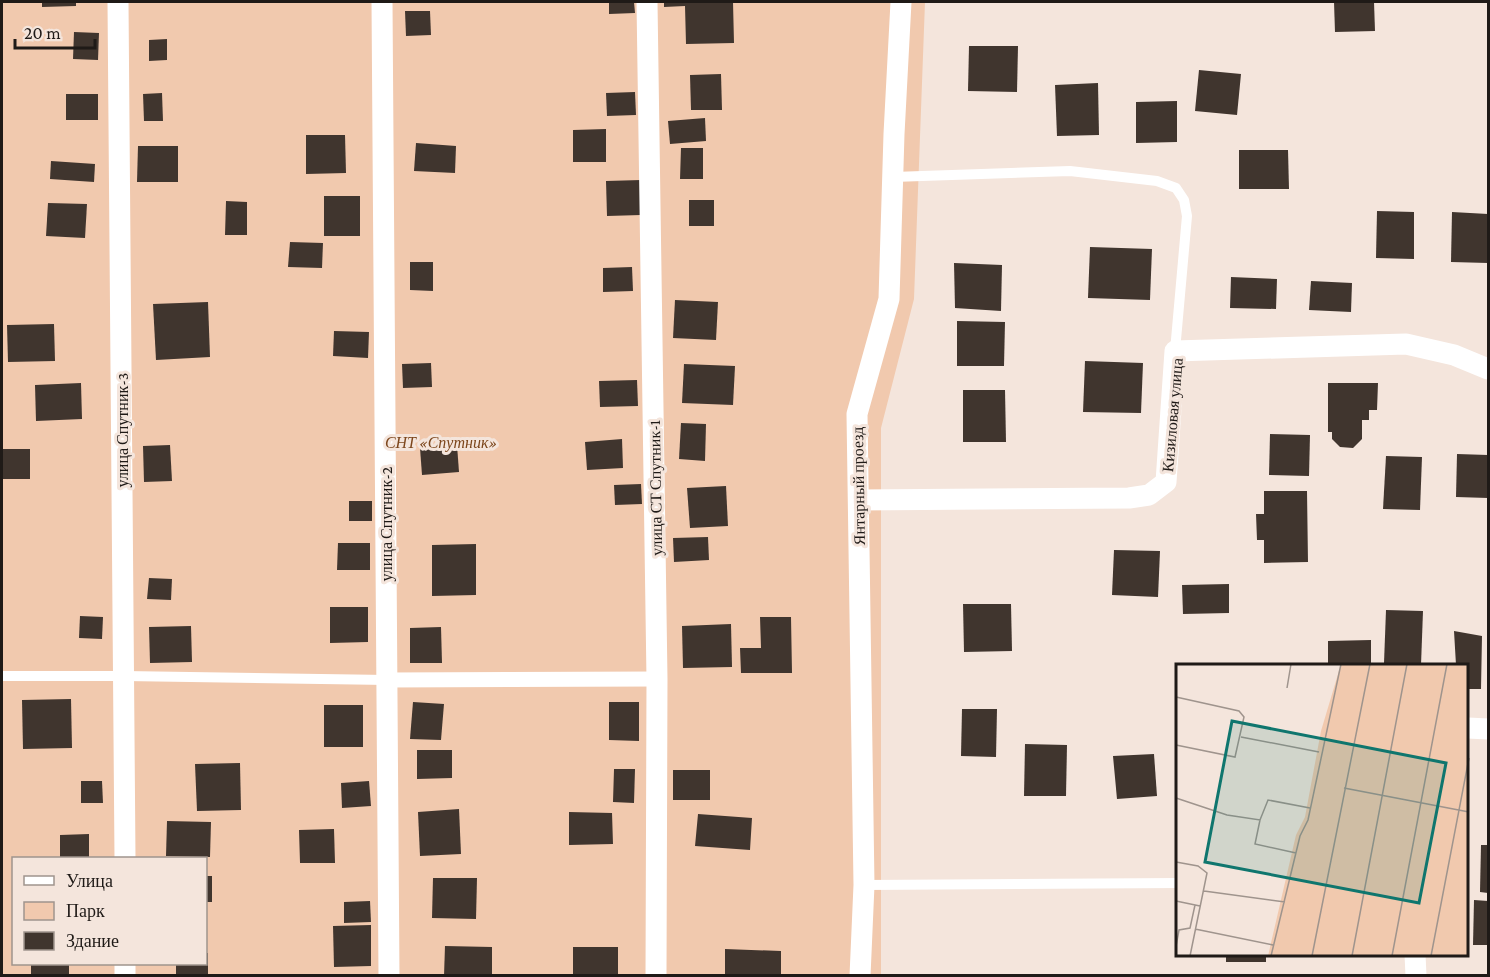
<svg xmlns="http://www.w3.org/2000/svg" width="1490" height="977" font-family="'Crimson Pro',serif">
<rect width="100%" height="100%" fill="#f4e5dc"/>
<!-- green -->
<path fill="#f1c9ae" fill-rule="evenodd" d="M2,2H925L914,299L881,428V975L2,976ZM14,858H206V964H14Z"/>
<!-- building -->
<g fill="#40352e">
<polygon points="42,2 76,2 76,6 42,7"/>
<polygon points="609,2 634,2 635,13 609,14"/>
<polygon points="664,2 733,2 734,43 686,44 685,6 664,7"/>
<polygon points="1334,2 1374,2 1375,31 1335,32"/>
<polygon points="405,11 430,11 431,35 406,36"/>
<polygon points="74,32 99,33 98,60 73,59"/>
<polygon points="167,39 167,60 149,61 149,40"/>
<polygon points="969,46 1018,46 1017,92 968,91"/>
<polygon points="1199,70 1241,74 1237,115 1195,111"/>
<polygon points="721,74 722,110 691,110 690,75"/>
<polygon points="1098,83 1099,135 1057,136 1055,85"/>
<polygon points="635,92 636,115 607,116 606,93"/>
<polygon points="162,93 163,121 144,121 143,94"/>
<rect x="66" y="94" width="32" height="26"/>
<polygon points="1177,101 1177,142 1136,143 1136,102"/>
<polygon points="705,118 706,141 670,144 668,121"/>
<polygon points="606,129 606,162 573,162 573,130"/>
<polygon points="306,135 345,135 346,173 306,174"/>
<polygon points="416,143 456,146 455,173 414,171"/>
<polygon points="138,146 178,146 178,182 137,182"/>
<polygon points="681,148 703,148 703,179 680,179"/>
<polygon points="1239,150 1288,150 1289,189 1239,189"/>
<polygon points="51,161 95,164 94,182 50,179"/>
<polygon points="641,180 641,215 607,216 606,181"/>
<rect x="324" y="196" width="36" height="40"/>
<rect x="689" y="200" width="25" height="26"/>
<polygon points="226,201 247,202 247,235 225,235"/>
<polygon points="48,203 87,204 85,238 46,236"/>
<polygon points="1377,211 1414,212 1414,259 1376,258"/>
<polygon points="1452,212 1488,214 1488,263 1451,262"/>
<polygon points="290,242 323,243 322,268 288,267"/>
<polygon points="1090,247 1152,249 1150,300 1088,298"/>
<polygon points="410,262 433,262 433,291 410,290"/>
<polygon points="954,263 1002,265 1001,311 955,308"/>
<polygon points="632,267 633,291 603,292 603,268"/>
<polygon points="1231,277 1277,279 1276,309 1230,308"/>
<polygon points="1311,281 1352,283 1351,312 1309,310"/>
<polygon points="675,300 718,302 716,340 673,338"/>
<polygon points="208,302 210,357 156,360 153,304"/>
<polygon points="957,321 1005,322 1004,366 957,366"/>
<polygon points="54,324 55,361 8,362 7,325"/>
<polygon points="334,331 369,332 368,358 333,356"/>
<polygon points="1085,361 1143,363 1141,413 1083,412"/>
<polygon points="431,363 432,387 403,388 402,364"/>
<polygon points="684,364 735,366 733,405 682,403"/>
<polygon points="637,380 638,406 600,407 599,381"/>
<polygon points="81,383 82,419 36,421 35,385"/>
<polygon points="1328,383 1378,383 1377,410 1369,410 1369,420 1362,420 1362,439 1353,448 1340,447 1332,439 1332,432 1328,432"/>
<polygon points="963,390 1005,390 1006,442 963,442"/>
<polygon points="681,423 706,424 705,461 679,459"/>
<polygon points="1270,434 1310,435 1309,476 1269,475"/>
<polygon points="622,439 623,468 587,470 585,442"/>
<polygon points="170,445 172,481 144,482 143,446"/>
<polygon points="457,445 459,472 422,475 420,448"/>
<rect x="2" y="449" width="28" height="30"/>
<polygon points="1457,454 1488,455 1488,498 1456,497"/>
<polygon points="1386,456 1422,457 1420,510 1383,509"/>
<polygon points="641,484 642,504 615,505 614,485"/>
<polygon points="726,486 728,526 690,528 687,488"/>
<polygon points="1264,491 1307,491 1308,562 1264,563 1264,540 1257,540 1256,514 1264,514"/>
<rect x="349" y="501" width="23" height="20"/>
<polygon points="708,537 709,560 674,562 673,538"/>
<polygon points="338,543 370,543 370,570 337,570"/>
<polygon points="476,544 476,595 432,596 432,545"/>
<polygon points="1114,550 1160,551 1158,597 1112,595"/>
<polygon points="149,578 172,579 171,600 147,599"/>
<polygon points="1229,584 1229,613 1183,614 1182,585"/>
<polygon points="963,604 1011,604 1012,651 964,652"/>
<polygon points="330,607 368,607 368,642 330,643"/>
<polygon points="1386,610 1423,611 1421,665 1384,663"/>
<polygon points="80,616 103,617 102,639 79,638"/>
<polygon points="760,617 791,617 792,673 741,673 740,648 761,648"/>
<polygon points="731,624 732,667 683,668 682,626"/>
<polygon points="191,626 192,662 150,663 149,627"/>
<polygon points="441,627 442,663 410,663 410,628"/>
<polygon points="1454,631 1482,636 1481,689 1468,689 1468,665 1456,665"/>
<polygon points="1371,640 1371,665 1328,665 1328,641"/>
<polygon points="71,699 72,748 23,749 22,700"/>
<polygon points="413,702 444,704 441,740 410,739"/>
<polygon points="609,702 639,702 639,741 609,740"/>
<rect x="324" y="705" width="39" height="42"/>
<polygon points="962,709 997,709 996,757 961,756"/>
<polygon points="1025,744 1067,745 1066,796 1024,796"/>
<polygon points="417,750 452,750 452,778 417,779"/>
<polygon points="1154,754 1157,796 1117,799 1113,756"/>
<polygon points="240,763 241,810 197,811 195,764"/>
<polygon points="614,769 635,769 634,803 613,802"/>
<rect x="673" y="770" width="37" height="30"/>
<polygon points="81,781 102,781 103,803 81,803"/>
<polygon points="369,781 371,806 342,808 341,783"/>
<polygon points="459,809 461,854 420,856 418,812"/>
<polygon points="569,812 612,813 613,844 569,845"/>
<polygon points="698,814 752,818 750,850 695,846"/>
<polygon points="167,821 211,822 210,857 166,856"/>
<polygon points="334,829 335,863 300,863 299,830"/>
<polygon points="89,834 89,858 60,858 60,835"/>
<polygon points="1481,845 1488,845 1488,893 1480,892"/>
<rect x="206" y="876" width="6" height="26"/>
<polygon points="433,878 477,878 476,919 432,918"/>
<polygon points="1474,900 1488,901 1488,945 1473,945"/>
<polygon points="370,901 371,922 344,923 344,902"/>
<polygon points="371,925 371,966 334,967 333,926"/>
<polygon points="445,946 492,947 492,976 444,976"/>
<rect x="573" y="947" width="45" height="29"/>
<polygon points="725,949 781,951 781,976 725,976"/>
<polygon points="206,953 208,953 208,976 176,976 176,964 206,964"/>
<rect x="1226" y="954" width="40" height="8"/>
<rect x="31" y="964" width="38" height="12"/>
</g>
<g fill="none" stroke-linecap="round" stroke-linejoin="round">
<!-- service -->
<g stroke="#fff" stroke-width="10">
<polyline points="893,177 1070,171 1157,181 1176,188 1184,200 1187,216 1175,351"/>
<polyline points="2,676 124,676 388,680"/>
<polyline points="864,885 1178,883"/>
</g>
<!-- pedestrian -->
<polyline stroke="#fff" stroke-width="15" points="388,680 657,679"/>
<!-- minor -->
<g stroke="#fff" stroke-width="21">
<polyline points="118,2 125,858"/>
<polyline points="382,2 389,976"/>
<polyline points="647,2 657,679 656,976"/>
<polyline points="859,500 1129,498 1149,495 1166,482 1175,351 1406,344 1454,355 1488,369"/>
<polyline points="1468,728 1488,729"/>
<polyline points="1415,954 1416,976"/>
<polyline points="125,964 125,976"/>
<polyline points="860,976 864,885 857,414 889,299 894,134 901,2"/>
</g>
</g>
<g text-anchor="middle" stroke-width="6" stroke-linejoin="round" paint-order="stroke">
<!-- street labels -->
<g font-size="16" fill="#1f1a17" stroke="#f4e5dc">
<text transform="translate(1172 415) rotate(-85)" y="6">Кизиловая улица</text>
<text transform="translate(122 430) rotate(-90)" y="6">улица Спутник-3</text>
<text transform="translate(858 486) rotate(-91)" y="6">Янтарный проезд</text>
<text transform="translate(655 488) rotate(-91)" y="6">улица СТ Спутник-1</text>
<text transform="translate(386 524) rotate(-90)" y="6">улица Спутник-2</text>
</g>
<!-- park labels -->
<g font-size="16" font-style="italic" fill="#7c461c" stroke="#f4e5dc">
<text x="441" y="448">СНТ «Спутник»</text>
</g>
</g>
<!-- overview -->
<g transform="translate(1176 664)">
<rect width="292" height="292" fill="#f4e5dc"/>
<path d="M165,0H292V292H92L120,171L129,153L145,67Z" fill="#f1c9ae"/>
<path fill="none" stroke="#9f948d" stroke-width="1.5" d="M111,24L115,0M0,33L63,47L68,53L59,93L0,81M65,73L143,88M168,124L293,148M0,134L51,151L84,156L92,136L134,144M84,156L79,180L120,189M0,198L22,202L31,209L14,292M28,227L109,238M0,237L24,242M19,265L97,281M0,282L3,266L14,264L19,241M95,292L124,172L132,156L165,0M136,292L194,0M176,292L231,0M216,292L271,0M255,292L293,94"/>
<path fill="#0f766e" fill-opacity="0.15" stroke="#0f766e" stroke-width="3" d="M56,57L270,99L243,239L29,198Z"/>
<rect width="292" height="292" fill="none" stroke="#1f1a17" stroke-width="3"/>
</g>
<!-- border -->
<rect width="1490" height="977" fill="none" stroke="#1f1a17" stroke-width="6"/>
<!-- legend -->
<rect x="12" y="857" width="195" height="108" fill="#f4e5dc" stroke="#9f948d" stroke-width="1.5"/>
<rect x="24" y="876" width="30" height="9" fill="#ffffff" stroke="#9f948d" stroke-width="1.5"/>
<text x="66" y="887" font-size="18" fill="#1f1a17">Улица</text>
<rect x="24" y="902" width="30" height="18" fill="#f1c9ae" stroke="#9f948d" stroke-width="1.5"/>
<text x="66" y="917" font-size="18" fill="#1f1a17">Парк</text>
<rect x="24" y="932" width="30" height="18" fill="#40352e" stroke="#9f948d" stroke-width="1.5"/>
<text x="66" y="947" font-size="18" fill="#1f1a17">Здание</text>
<!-- scale -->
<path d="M15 39v9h80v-9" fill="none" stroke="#1f1a17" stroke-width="3"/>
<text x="24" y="39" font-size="18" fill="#1f1a17" stroke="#f4e5dc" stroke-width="4.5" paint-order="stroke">20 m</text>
</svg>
